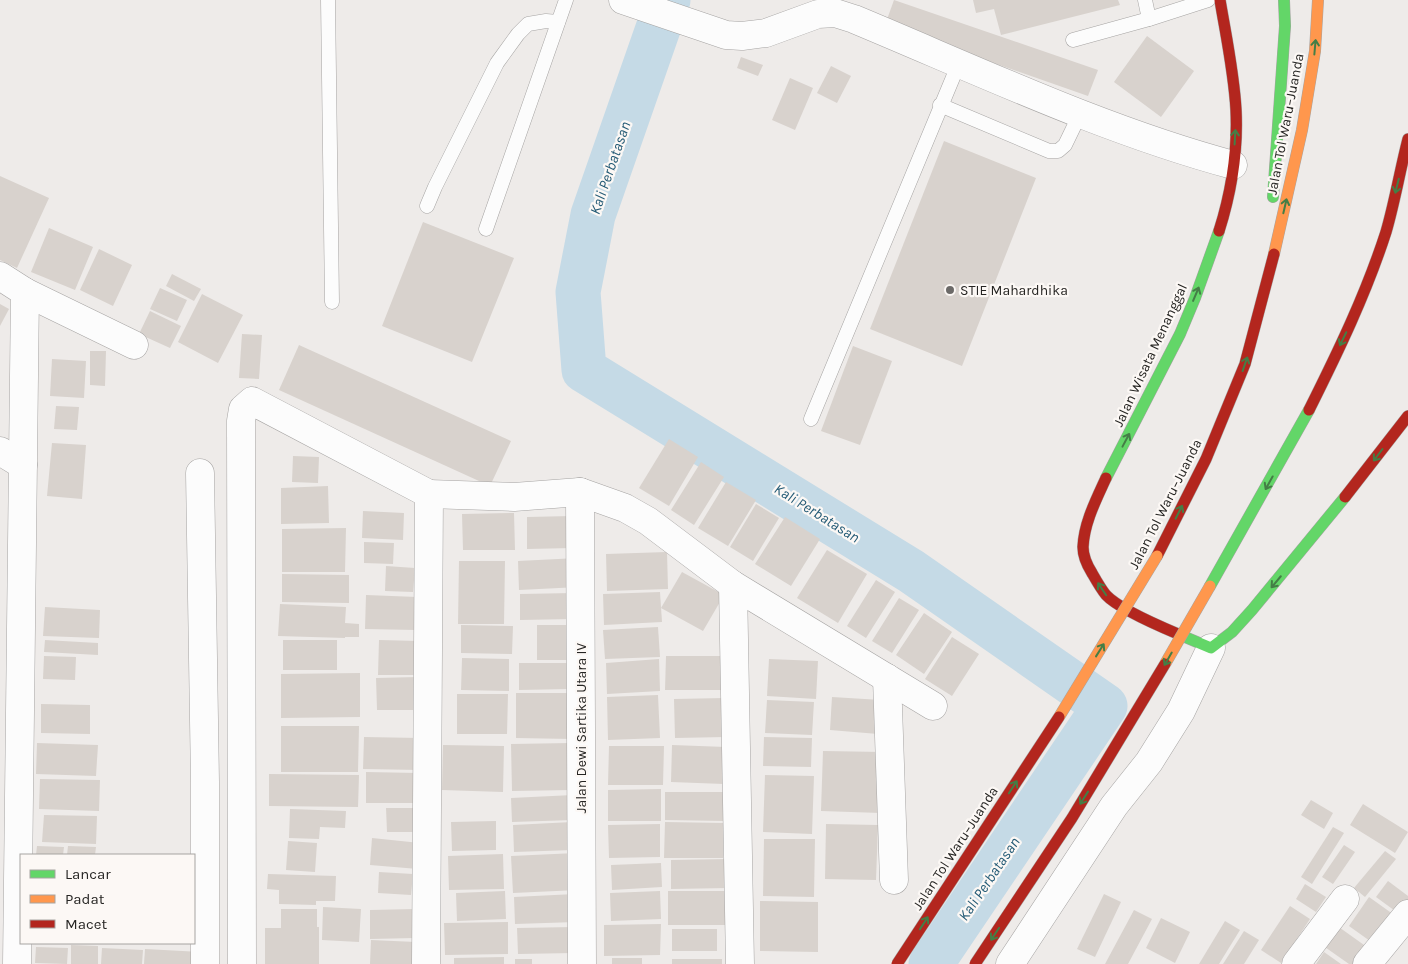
<svg xmlns="http://www.w3.org/2000/svg" width="1408" height="964" font-family="Karla,sans-serif">
<rect width="100%" height="100%" fill="#eeebe9"/>
<g fill="none" stroke-linecap="round" stroke-linejoin="round">
<!-- river -->
<polyline stroke="#c5dae6" stroke-width="45" points="668,0 593,215 578,292 584,370 911,571 1105,706 931,964"/>
</g>
<!-- building -->
<g fill="#d8d2cd">
<polygon points="894,0 1098,70 1088,96 885,25"/>
<polygon points="973,0 1118,0 1120,5 1001,35 994,9 976,13"/>
<polygon points="1147,36 1194,71 1161,117 1114,82"/>
<polygon points="741,57 763,65 758,76 737,68"/>
<polygon points="831,66 851,76 837,103 817,93"/>
<polygon points="790,78 813,88 795,130 772,120"/>
<polygon points="944,141 1036,178 962,366 870,329"/>
<polygon points="0,176 49,198 17,268 0,260"/>
<polygon points="423,222 514,258 472,362 382,326"/>
<polygon points="49,228 93,247 75,290 31,272"/>
<polygon points="99,249 132,265 113,306 80,290"/>
<polygon points="172,274 201,289 194,301 166,286"/>
<polygon points="160,288 187,300 177,321 150,309"/>
<polygon points="202,294 243,315 218,363 178,342"/>
<polygon points="0,304 9,309 0,326"/>
<polygon points="150,311 181,326 170,348 139,334"/>
<polygon points="242,334 262,335 259,379 239,378"/>
<polygon points="299,345 511,441 490,486 279,390"/>
<polygon points="853,346 892,361 860,445 821,431"/>
<polygon points="90,351 106,351 105,386 90,385"/>
<polygon points="52,359 86,361 84,398 50,396"/>
<polygon points="56,406 79,407 77,430 54,429"/>
<polygon points="669,439 698,457 669,506 639,488"/>
<polygon points="52,443 86,445 82,499 47,496"/>
<polygon points="293,456 319,457 318,483 292,482"/>
<polygon points="701,462 724,477 694,525 671,510"/>
<polygon points="726,482 756,500 728,546 698,528"/>
<polygon points="328,486 329,523 281,524 281,488"/>
<polygon points="756,504 779,518 753,561 730,547"/>
<polygon points="363,511 404,513 403,540 362,538"/>
<polygon points="514,513 515,550 463,550 462,514"/>
<polygon points="572,516 573,548 527,549 527,517"/>
<polygon points="785,517 820,539 791,586 755,564"/>
<polygon points="346,528 345,572 282,572 282,529"/>
<polygon points="364,542 394,543 393,564 364,563"/>
<polygon points="827,550 867,574 838,623 797,598"/>
<polygon points="667,552 668,589 607,591 606,554"/>
<polygon points="578,558 579,587 519,590 518,561"/>
<polygon points="459,561 505,561 504,624 458,624"/>
<polygon points="386,566 415,568 413,592 385,591"/>
<polygon points="682,572 724,595 703,631 661,608"/>
<polygon points="282,574 349,575 349,603 282,602"/>
<polygon points="876,580 895,592 866,638 847,626"/>
<polygon points="660,592 662,622 604,625 603,594"/>
<polygon points="573,593 573,619 520,620 520,594"/>
<polygon points="366,595 417,597 416,630 365,629"/>
<polygon points="899,598 919,610 892,653 872,641"/>
<polygon points="280,604 346,607 345,623 359,624 359,637 345,637 345,638 278,636"/>
<polygon points="45,607 100,610 99,638 43,636"/>
<polygon points="924,613 952,632 924,674 896,655"/>
<polygon points="461,625 513,626 512,654 461,653"/>
<rect x="537" y="625" width="36" height="35"/>
<polygon points="658,627 660,657 605,659 603,630"/>
<polygon points="952,637 979,654 952,696 925,679"/>
<polygon points="45,640 98,643 98,655 44,652"/>
<rect x="283" y="640" width="54" height="30"/>
<polygon points="379,640 419,641 418,675 378,675"/>
<polygon points="44,656 76,657 75,680 43,679"/>
<polygon points="666,656 724,656 724,690 665,690"/>
<polygon points="462,658 509,659 509,691 461,690"/>
<polygon points="659,659 660,691 607,694 606,663"/>
<polygon points="769,659 818,661 816,699 767,696"/>
<polygon points="519,663 569,663 569,689 519,690"/>
<polygon points="360,673 360,717 281,718 281,674"/>
<polygon points="418,677 419,710 377,710 376,678"/>
<polygon points="516,693 573,693 572,739 516,738"/>
<polygon points="457,694 508,694 507,734 457,734"/>
<polygon points="658,695 660,738 608,740 607,697"/>
<polygon points="832,697 881,700 878,734 830,730"/>
<polygon points="725,698 726,737 675,738 674,699"/>
<polygon points="767,700 814,702 812,735 765,733"/>
<polygon points="41,704 90,705 90,734 41,733"/>
<polygon points="281,726 359,726 358,772 281,772"/>
<polygon points="364,737 420,738 420,770 363,769"/>
<polygon points="764,737 812,738 811,767 763,766"/>
<polygon points="37,743 98,745 96,776 36,774"/>
<polygon points="570,743 571,790 512,791 511,744"/>
<polygon points="443,745 504,746 503,792 442,790"/>
<polygon points="672,745 726,747 724,784 671,782"/>
<polygon points="609,746 664,746 663,785 608,785"/>
<polygon points="823,751 883,752 881,813 821,811"/>
<polygon points="366,772 418,773 418,803 366,803"/>
<polygon points="269,774 359,775 358,807 269,806"/>
<polygon points="765,775 814,776 812,834 763,832"/>
<polygon points="40,779 100,780 99,811 39,809"/>
<polygon points="661,789 661,821 608,821 608,790"/>
<polygon points="665,792 725,792 725,821 665,820"/>
<polygon points="573,795 573,820 512,822 511,798"/>
<polygon points="1311,800 1333,813 1324,829 1301,815"/>
<polygon points="1363,804 1408,832 1395,853 1350,825"/>
<polygon points="386,808 417,808 417,832 387,832"/>
<polygon points="290,809 346,811 345,828 320,827 319,839 289,838"/>
<polygon points="44,815 97,816 96,844 42,842"/>
<polygon points="496,821 496,850 452,851 451,822"/>
<polygon points="572,822 573,850 514,852 513,825"/>
<polygon points="665,822 724,823 723,858 664,858"/>
<polygon points="660,824 660,857 609,858 608,825"/>
<polygon points="826,824 878,825 876,880 825,879"/>
<polygon points="1333,827 1344,833 1312,884 1301,877"/>
<polygon points="372,838 420,843 418,869 370,865"/>
<polygon points="764,839 815,839 814,897 763,896"/>
<polygon points="288,841 317,843 315,872 286,870"/>
<polygon points="1344,845 1355,852 1333,884 1322,877"/>
<polygon points="37,846 64,847 63,855 36,855"/>
<polygon points="68,846 96,847 95,855 67,855"/>
<polygon points="1385,851 1396,859 1365,897 1354,888"/>
<polygon points="576,853 578,890 513,893 511,856"/>
<polygon points="503,854 504,889 449,890 448,856"/>
<polygon points="729,859 729,888 671,889 671,860"/>
<polygon points="661,863 662,887 612,890 611,865"/>
<polygon points="379,872 413,874 411,895 378,893"/>
<polygon points="268,874 336,876 335,901 316,901 316,905 279,904 279,890 267,889"/>
<polygon points="1388,881 1408,896 1408,908 1402,916 1376,897"/>
<polygon points="1305,884 1326,897 1316,912 1296,899"/>
<polygon points="505,891 506,919 457,921 456,893"/>
<polygon points="660,891 661,919 611,921 610,893"/>
<rect x="668" y="891" width="63" height="34"/>
<polygon points="575,894 576,922 515,924 514,897"/>
<polygon points="1104,894 1121,902 1095,957 1077,949"/>
<polygon points="1369,897 1397,917 1377,946 1349,926"/>
<polygon points="760,901 818,902 818,952 760,951"/>
<polygon points="1290,906 1310,919 1281,963 1261,950"/>
<polygon points="323,907 361,909 359,942 322,940"/>
<polygon points="281,909 317,909 317,927 319,927 319,964 265,964 265,928 281,928"/>
<polygon points="415,909 415,938 370,939 370,910"/>
<polygon points="1134,910 1152,919 1128,964 1105,964"/>
<polygon points="1161,918 1190,932 1175,963 1146,948"/>
<polygon points="1225,921 1240,930 1219,964 1199,964"/>
<polygon points="508,922 508,954 445,955 444,923"/>
<polygon points="661,924 660,955 604,956 604,925"/>
<polygon points="1336,925 1371,950 1362,964 1349,964 1322,945"/>
<polygon points="574,927 574,953 518,954 517,928"/>
<rect x="672" y="929" width="45" height="22"/>
<polygon points="1244,931 1259,940 1244,964 1223,964"/>
<polygon points="371,940 416,942 415,964 370,964"/>
<polygon points="71,945 98,946 98,964 71,964"/>
<polygon points="36,947 68,948 67,964 35,963"/>
<polygon points="102,948 143,950 142,964 101,964"/>
<polygon points="145,949 201,952 201,964 144,964"/>
<polygon points="1324,952 1341,964 1316,964"/>
<polygon points="504,957 504,964 454,964 454,958"/>
<rect x="612" y="958" width="30" height="6"/>
<rect x="515" y="959" width="17" height="5"/>
<rect x="672" y="959" width="50" height="5"/>
</g>
<g fill="none" stroke-linecap="round" stroke-linejoin="round">
<defs>
<g id="lane">
<polyline points="328,0 332,302"/>
<polyline points="1145,0 1149,19"/>
<polyline points="1073,40 1149,19 1208,0"/>
<polyline points="940,105 1049,151 1058,151 1065,145 1080,114"/>
<polyline points="427,206 435,187 497,63 518,34 528,24 546,21 558,22"/>
<polyline points="486,229 566,0"/>
<polyline points="811,419 959,63"/>
</g>
<g id="street">
<path d="M623,0L726,35L742,36L766,33L818,14L835,13L854,19C979,71 1103,130 1233,165"/>
<polyline points="0,276 25,292 134,345"/>
<polyline points="0,451 23,465"/>
<polyline points="200,473 205,782 205,964"/>
<polyline points="580,492 582,964"/>
<polyline points="429,494 514,497 580,492 625,508 648,521 733,585 933,706"/>
<polyline points="733,585 740,964"/>
<polyline points="887,678 894,880"/>
<polyline points="17,964 25,292"/>
<polyline points="242,964 241,421 243,409 252,401 429,494 426,964"/>
<polyline points="1010,964 1114,806 1149,762 1181,711 1211,648"/>
<polyline points="1296,964 1345,899"/>
<polyline points="1367,964 1408,914"/>
</g>
<g id="fast">
<polyline points="1273,197 1285,26 1284,0"/>
<polyline points="1106,478 1180,334 1195,298 1219,231"/>
<polyline points="1210,586 1309,410"/>
<polyline points="1178,634 1211,648 1232,632 1252,610 1345,497"/>
</g>
<polyline id="slow" points="1274,254 1302,130 1315,51 1318,0"/>
<g id="jam">
<path d="M1219,231C1231,193 1238,151 1236,110C1234,73 1226,36 1220,0"/>
<path d="M1309,410C1338,352 1366,294 1386,232C1395,201 1400,170 1408,139"/>
<path d="M1106,478C1096,500 1084,523 1083,547C1083,556 1087,565 1092,573C1096,580 1101,589 1106,595C1119,609 1159,626 1178,634"/>
<polyline points="1345,497 1408,416"/>
<polyline points="1157,556 1206,459 1245,364 1274,254"/>
</g>
</defs>
<!-- lane casing -->
<use href="#lane" stroke="#a6a4a3" stroke-width="15"/>
<!-- street casing -->
<use href="#street" stroke="#a6a4a3" stroke-width="29"/>
<!-- fast casing -->
<use href="#fast" stroke="#a6a4a3" stroke-width="12"/>
<!-- slow casing -->
<use href="#slow" stroke="#a6a4a3" stroke-width="12"/>
<!-- jam casing -->
<use href="#jam" stroke="#a6a4a3" stroke-width="12"/>
<!-- lane -->
<use href="#lane" stroke="#fcfcfc" stroke-width="14"/>
<!-- street -->
<use href="#street" stroke="#fcfcfc" stroke-width="28"/>
<!-- fast -->
<use href="#fast" stroke="#63d668" stroke-width="11"/>
<!-- slow -->
<use href="#slow" stroke="#ff974d" stroke-width="11"/>
<!-- jam -->
<use href="#jam" stroke="#b3261e" stroke-width="11"/>
<defs>
<g id="slow-bridge">
<polyline points="1165,664 1210,586"/>
<polyline points="1059,717 1157,556"/>
</g>
<g id="jam-bridge">
<polyline points="897,964 1059,717"/>
<polyline points="975,964 1072,818 1165,664"/>
</g>
</defs>
<!-- slow-bridge casing -->
<use href="#slow-bridge" stroke="#a6a4a3" stroke-width="12" stroke-linecap="butt"/>
<!-- jam-bridge casing -->
<use href="#jam-bridge" stroke="#a6a4a3" stroke-width="12" stroke-linecap="butt"/>
<!-- slow-bridge -->
<use href="#slow-bridge" stroke="#ff974d" stroke-width="11"/>
<!-- jam-bridge -->
<use href="#jam-bridge" stroke="#b3261e" stroke-width="11"/>
</g>
<!-- one-way arrows -->
<defs><path id="oneway-shaft" d="M-6 0H5M1.5-3L5.5 0L1.5 3" fill="none" stroke-width="1.6" stroke-linecap="round" stroke-linejoin="round" transform="scale(1.25)"/></defs>
<g stroke="#447e46">
<use href="#oneway-shaft" transform="translate(1315 47) rotate(-85)"/>
<use href="#oneway-shaft" transform="translate(1235 137) rotate(-87)"/>
<use href="#oneway-shaft" transform="translate(1397 186) rotate(104)"/>
<use href="#oneway-shaft" transform="translate(1285 206) rotate(-77)"/>
<use href="#oneway-shaft" transform="translate(1196 294) rotate(-67)"/>
<use href="#oneway-shaft" transform="translate(1343 339) rotate(116)"/>
<use href="#oneway-shaft" transform="translate(1245 364) rotate(-71)"/>
<use href="#oneway-shaft" transform="translate(1126 440) rotate(-62)"/>
<use href="#oneway-shaft" transform="translate(1378 455) rotate(127)"/>
<use href="#oneway-shaft" transform="translate(1269 483) rotate(119)"/>
<use href="#oneway-shaft" transform="translate(1179 512) rotate(-63)"/>
<use href="#oneway-shaft" transform="translate(1276 582) rotate(130)"/>
<use href="#oneway-shaft" transform="translate(1102 589) rotate(-124)"/>
<use href="#oneway-shaft" transform="translate(1100 650) rotate(-58)"/>
<use href="#oneway-shaft" transform="translate(1168 659) rotate(120)"/>
<use href="#oneway-shaft" transform="translate(1013 787) rotate(-57)"/>
<use href="#oneway-shaft" transform="translate(1084 798) rotate(122)"/>
<use href="#oneway-shaft" transform="translate(924 923) rotate(-57)"/>
<use href="#oneway-shaft" transform="translate(995 934) rotate(124)"/>
</g>
<!-- markers -->
<circle fill="#6c6a68" stroke="#fcf8f5" stroke-width="2" cx="950" cy="290" r="5"/>
<g text-anchor="middle" stroke-width="4.5" stroke-linejoin="round" paint-order="stroke">
<!-- street labels -->
<g font-size="14" fill="#262523" stroke="#fcf8f5">
<text transform="translate(1285 124) rotate(-79)" y="5">Jalan Tol Waru–Juanda</text>
<text transform="translate(1150 355) rotate(-65)" y="5">Jalan Wisata Menanggal</text>
<text transform="translate(1165 504) rotate(-63)" y="5">Jalan Tol Waru–Juanda</text>
<text transform="translate(581 728) rotate(-90)" y="5">Jalan Dewi Sartika Utara IV</text>
<text transform="translate(955 848) rotate(-57)" y="5">Jalan Tol Waru–Juanda</text>
</g>
<!-- poi labels -->
<g font-size="14" fill="#262523" stroke="#fcf8f5" text-anchor="start">
<text x="960" y="295">STIE Mahardhika</text>
</g>
<!-- water labels -->
<g font-size="15" font-style="italic" fill="#235a75" stroke="#fcf8f5">
<text transform="translate(610 168) rotate(-71)" y="5">Kali Perbatasan</text>
<text transform="translate(817 513) rotate(32)" y="5">Kali Perbatasan</text>
<text transform="translate(989 879) rotate(-56)" y="5">Kali Perbatasan</text>
</g>
</g>
<!-- legend -->
<rect x="20" y="854" width="175" height="90" fill="#fcf8f5" stroke="#a6a4a1"/>
<rect x="30" y="870" width="25" height="8" fill="#63d668" stroke="#a6a4a1"/>
<text x="65" y="879" font-size="15" fill="#262523">Lancar</text>
<rect x="30" y="895" width="25" height="8" fill="#ff974d" stroke="#a6a4a1"/>
<text x="65" y="904" font-size="15" fill="#262523">Padat</text>
<rect x="30" y="920" width="25" height="8" fill="#b3261e" stroke="#a6a4a1"/>
<text x="65" y="929" font-size="15" fill="#262523">Macet</text>
</svg>
